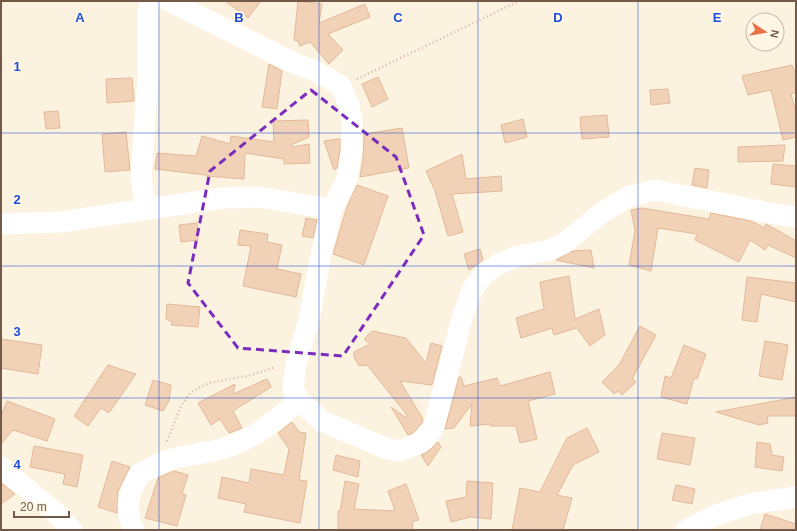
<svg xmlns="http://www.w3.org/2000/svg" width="797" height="531" font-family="Arial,sans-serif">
<rect width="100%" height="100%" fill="#fcf2e0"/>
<!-- building -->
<g fill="#f1d2b7" stroke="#e3b998">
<polygon points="225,1 261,1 248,18"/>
<polygon points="298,1 322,4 319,23 365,4 370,17 328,34 343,50 329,64 310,42 300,46 298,41 294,40"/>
<polygon points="269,64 282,71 277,109 262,107"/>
<polygon points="792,65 796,75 796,92 791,94 796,113 796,137 783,140 771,90 748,95 742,76"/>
<polygon points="378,77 388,99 372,107 362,84"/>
<polygon points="132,78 134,101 107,103 106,79"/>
<polygon points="668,89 670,103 651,105 650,90"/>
<polygon points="58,111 60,128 46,129 44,112"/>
<polygon points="607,115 609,137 582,139 580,117"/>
<polygon points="523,119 527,137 505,143 501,125"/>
<polygon points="308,120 309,137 291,145 292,147 309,144 310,163 284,164 284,159 245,153 244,179 206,176 206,175 155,169 157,153 196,156 202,136 230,144 231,136 274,142 273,121"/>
<polygon points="402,128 409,168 360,177 363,159 364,134"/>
<polygon points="126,132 130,170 105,172 102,134"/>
<polygon points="338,139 340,139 340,149 337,168 334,170 324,141"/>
<polygon points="785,145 783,161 738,162 738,147"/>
<polygon points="462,154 466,179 501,176 502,191 452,194 463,232 448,236 435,191 426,171"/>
<polygon points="773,164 796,166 796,187 771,184"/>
<polygon points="695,168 709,170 707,188 692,185"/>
<polygon points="357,185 388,196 364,265 333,254 347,207"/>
<polygon points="642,208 709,219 711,213 751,221 765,228 766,224 768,225 796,241 796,258 768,245 765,250 750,240 739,262 695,240 697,234 658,228 651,271 629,265 635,231 631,210"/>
<polygon points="306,218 317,220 313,238 302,236"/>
<polygon points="197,223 198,240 181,242 179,225"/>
<polygon points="240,230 268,234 267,242 282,245 277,269 301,274 296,297 243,286 251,246 238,245"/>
<polygon points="480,249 483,260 469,270 464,254"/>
<polygon points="591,250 594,268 556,260 573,251"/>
<polygon points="569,276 575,319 599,309 605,335 590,346 576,327 576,328 554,335 552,328 521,338 516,318 544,309 540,282"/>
<polygon points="747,277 796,283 796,302 761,294 757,322 742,320"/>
<polygon points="167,304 200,307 198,327 171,325 172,322 166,319"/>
<polygon points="640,326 656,335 632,379 636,382 622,395 618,391 614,394 602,382 619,365"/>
<polygon points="372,331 406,338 426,363 431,343 442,346 432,385 400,381 423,419 422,423 413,433 408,435 391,407 405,417 407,415 367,365 359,366 354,357 354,352 370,344 364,339"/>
<polygon points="1,339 42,345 38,374 1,368"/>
<polygon points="765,341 788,345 782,380 759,376"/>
<polygon points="684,345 706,354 697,379 694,378 687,404 661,397 665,376 671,378"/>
<polygon points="108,365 136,374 109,413 101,408 88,426 74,416"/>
<polygon points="550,372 555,394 528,401 537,439 520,443 516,426 490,426 490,424 470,426 472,404 454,428 445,429 459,377 461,377 464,386 497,378 500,386"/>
<polygon points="267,379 271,387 233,411 242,428 229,433 220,419 211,425 198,403 235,384 233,394"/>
<polygon points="153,380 171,385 169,401 163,411 145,405"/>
<polygon points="796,397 796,416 767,416 768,423 759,425 716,412"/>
<polygon points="7,401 55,419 47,441 13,430 1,444 1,416"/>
<polygon points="292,422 299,432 306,433 299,480 307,481 300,523 244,512 246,504 218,498 222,477 249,483 251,469 284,475 289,449 278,433"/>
<polygon points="587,428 599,452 573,465 557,495 572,498 563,530 512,530 520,488 540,492 567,438"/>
<polygon points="662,433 695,438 690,465 657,459"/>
<polygon points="438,442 441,447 428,466 421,455 429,451"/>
<polygon points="757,442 770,444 772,455 784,457 782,471 755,467"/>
<polygon points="34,446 83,455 77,487 63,484 65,474 30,467"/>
<polygon points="336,455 360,461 358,477 333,470"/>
<polygon points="112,461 130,467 118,491 117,513 98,507"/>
<polygon points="174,471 188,475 182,494 186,495 177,526 145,518 158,478"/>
<polygon points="345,481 359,484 354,509 395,511 388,491 406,484 419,520 413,521 412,530 338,530 338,511 340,511"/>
<polygon points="467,481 493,483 491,519 470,517 451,522 446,501 466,497"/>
<polygon points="1,483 15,494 1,504"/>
<polygon points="676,485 695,489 692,504 672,500"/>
<polygon points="765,514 796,524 796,530 760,530"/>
</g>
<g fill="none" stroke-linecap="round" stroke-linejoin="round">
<!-- path -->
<g stroke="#d5b59b" stroke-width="2.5" stroke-dasharray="1 3" stroke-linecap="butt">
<polyline points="357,79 519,1"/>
<polyline points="167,441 181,406 191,392 209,383 251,375 276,367"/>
</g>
<!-- street -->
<g stroke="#fff" stroke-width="21">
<polyline points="169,1 296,64 315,71 341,86 349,105 352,120 352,150 347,179 332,209 321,254 309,320 296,364 293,388 298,400 322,421 385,448 400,451 420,443 433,429 463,315 473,288 484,274 499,264 518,256 547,251 563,244 603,212 628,197 655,190 775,214 796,217"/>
<polyline points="146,209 141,178 148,77 148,12 151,1"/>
<polyline points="1,224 61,222 223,198 259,197 332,209"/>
<polyline points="1,467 55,512 72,530"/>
<path d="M134,530C128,517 126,502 132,489C134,485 136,479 139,475C141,472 146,471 149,469C177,452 202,457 230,446C255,437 280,418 298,400"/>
<polyline points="686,530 716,515 750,504 796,497"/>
</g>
</g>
<!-- marked area -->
<path fill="none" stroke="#7b2cbf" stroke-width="3" stroke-dasharray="8 5" stroke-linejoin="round" d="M311,90L396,157L424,235L343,356L238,348L188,283L210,171Z"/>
<!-- grid -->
<path fill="none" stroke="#1d4ed8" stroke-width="1" stroke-opacity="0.55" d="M159,1V530M319,1V530M478,1V530M638,1V530M1,133H796M1,266H796M1,398H796"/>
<g font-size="13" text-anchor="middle" font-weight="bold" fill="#1d4ed8" stroke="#fff6e5" stroke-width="4" stroke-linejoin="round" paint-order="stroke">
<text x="80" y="22">A</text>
<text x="239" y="22">B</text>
<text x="398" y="22">C</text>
<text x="558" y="22">D</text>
<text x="717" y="22">E</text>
<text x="17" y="71">1</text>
<text x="17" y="204">2</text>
<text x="17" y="336">3</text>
<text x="17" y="469">4</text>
</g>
<!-- border -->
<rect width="797" height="531" fill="none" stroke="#725948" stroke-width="4"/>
<!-- north arrow -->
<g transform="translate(765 32) rotate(102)"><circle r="19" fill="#fff6e5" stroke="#c7b7a6"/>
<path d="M0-3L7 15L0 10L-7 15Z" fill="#e67245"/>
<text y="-6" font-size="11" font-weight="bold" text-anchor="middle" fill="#725948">N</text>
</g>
<!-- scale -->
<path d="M14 511v6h55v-6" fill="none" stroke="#725948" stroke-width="2"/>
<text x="20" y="511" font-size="12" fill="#725948" stroke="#fff6e5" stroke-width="3" paint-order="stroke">20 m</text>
</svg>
